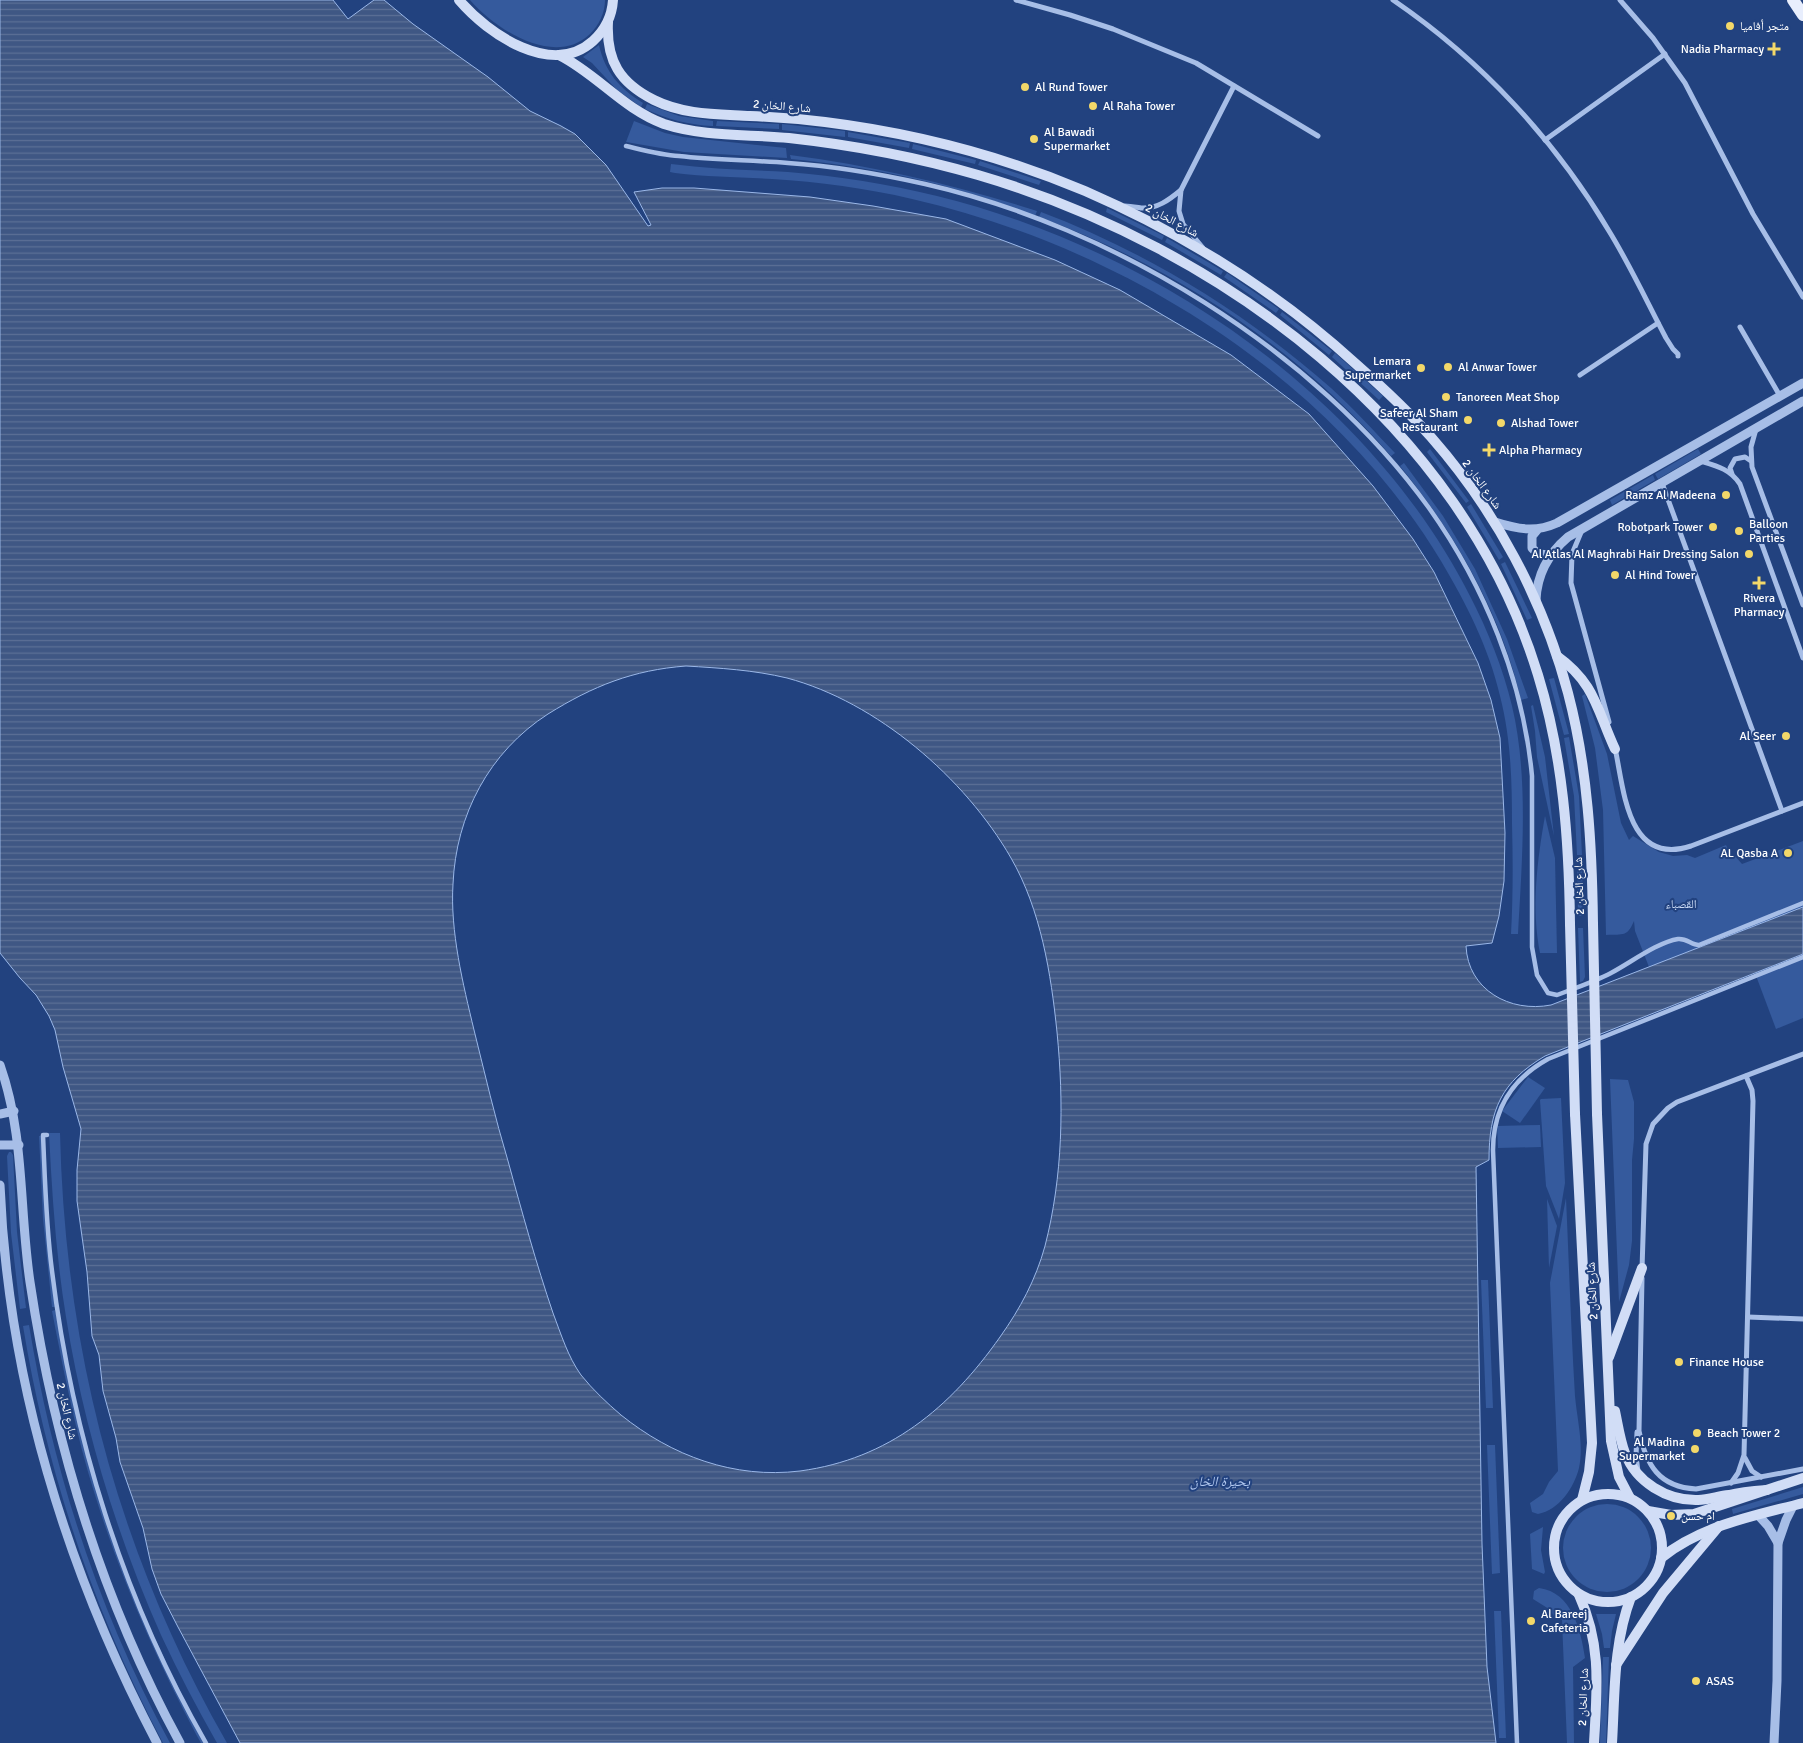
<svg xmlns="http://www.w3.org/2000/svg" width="1803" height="1743" font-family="Signika,'Noto Naskh Arabic',sans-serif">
<defs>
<pattern id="water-rules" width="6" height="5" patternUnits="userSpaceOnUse" patternTransform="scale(1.25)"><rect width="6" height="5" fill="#3f5784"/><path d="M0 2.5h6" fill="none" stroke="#5c7096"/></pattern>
</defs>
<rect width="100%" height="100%" fill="#22427f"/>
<!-- green -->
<g fill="#355a9d">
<path d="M470,0H605C605,13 599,25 590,34C554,68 495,29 470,0Z"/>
<path d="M599,45C605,72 620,89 643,103L641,107L617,90L592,63L583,57Z"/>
<path d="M647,104L679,116L713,121V126C688,125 667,119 645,109Z"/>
<polygon points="634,121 665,133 683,137 786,148 787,158 684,152 626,142"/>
<polygon points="717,121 779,124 779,129 716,126"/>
<polygon points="782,124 845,131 845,137 782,130"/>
<polygon points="848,132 910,143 909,148 848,137"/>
<polygon points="913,144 976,160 975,164 912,149"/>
<path d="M790,155C874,166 956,185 1037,211L1035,216C958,185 873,167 791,159Z"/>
<polygon points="980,161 1041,181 1039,185 978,165"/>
<path d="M671,164C710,169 749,170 788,172C838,176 888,184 937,196C1153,249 1368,395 1470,596C1488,631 1503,668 1512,706C1529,777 1522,861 1518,934H1511C1513,898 1513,861 1512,824C1512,781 1511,739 1500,696C1489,648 1466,603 1441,561C1329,375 1121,247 912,199C866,188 819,182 772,179C739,177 707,177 675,173L670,172Z"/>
<polygon points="1107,208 1164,236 1162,240 1106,212"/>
<path d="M1041,212C1147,252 1246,313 1331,388C1353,408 1374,431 1395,453L1391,456C1298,348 1173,266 1039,217Z"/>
<polygon points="1167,238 1223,271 1221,275 1165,242"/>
<polygon points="1227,273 1279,309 1276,313 1224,277"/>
<polygon points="1282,312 1332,351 1329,355 1280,315"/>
<polygon points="1335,353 1383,396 1379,400 1332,357"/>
<polygon points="1430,449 1469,501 1466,503 1427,452"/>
<polygon points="1698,449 1701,454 1658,479 1655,474"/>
<path d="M1404,463L1443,516L1475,569L1507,639L1528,698L1521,700C1501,613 1456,535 1400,466Z"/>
<polygon points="1653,475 1655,480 1612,505 1610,500"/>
<polygon points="1471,504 1503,557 1499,560 1467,507"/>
<polygon points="1505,562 1532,618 1527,620 1501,564"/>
<polygon points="1554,678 1569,734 1564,735 1549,679"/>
<path d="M1585,694L1607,754L1621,823L1629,840L1633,836L1659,852L1673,856L1687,855L1695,858L1726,845L1732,857L1735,856L1742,864L1803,841V907L1649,967L1635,931L1634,921C1627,937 1624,934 1606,935L1603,810L1595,748L1582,696Z"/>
<polygon points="1533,705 1545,757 1554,836 1537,757 1535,731 1531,706"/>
<polygon points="1569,737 1579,796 1582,855 1577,855 1574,796 1564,738"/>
<path d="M1545,816L1555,858L1557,953H1540C1531,909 1537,861 1545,816Z"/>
<polygon points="1577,858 1582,858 1583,916 1578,916"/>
<polygon points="1578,928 1583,928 1585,977 1583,981 1580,982"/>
<polygon points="1803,954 1803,1018 1776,1029 1755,973"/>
<polygon points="1528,1077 1545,1088 1520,1123 1502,1111"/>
<polygon points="1610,1079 1628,1080 1634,1102 1634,1139 1632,1160 1632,1241 1629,1265 1619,1302"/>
<polygon points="1561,1098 1565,1183 1559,1219 1546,1186 1540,1100 1541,1099"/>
<polygon points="1540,1125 1541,1147 1498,1148 1497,1126"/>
<path d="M49,1133H60C65,1351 118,1553 227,1743H217C197,1708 178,1672 161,1635C117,1537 83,1424 66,1317C56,1256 52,1194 49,1133Z"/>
<polygon points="39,1136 42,1136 55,1307 52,1307 43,1219"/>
<polygon points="9,1152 11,1152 13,1155 17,1232 26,1308 20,1309 11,1233 7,1156"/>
<path d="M1566,1198C1569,1264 1571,1330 1575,1396C1577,1419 1584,1445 1579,1468C1574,1488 1559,1510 1538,1514L1532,1512L1530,1503L1543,1494L1549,1482L1558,1471L1550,1283Z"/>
<polygon points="1547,1199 1557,1226 1549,1268"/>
<polygon points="1481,1280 1488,1280 1493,1408 1486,1408"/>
<path d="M55,1310L93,1477L135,1597L205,1743H201L197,1736C156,1659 121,1579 95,1495C76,1435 64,1373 52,1311Z"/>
<path d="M29,1325C53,1472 99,1613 170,1743H163C94,1612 47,1473 23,1326Z"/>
<polygon points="1487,1445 1495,1445 1500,1573 1492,1574"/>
<polygon points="1803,1487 1803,1494 1733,1514 1732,1509"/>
<circle cx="1607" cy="1548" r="44"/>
<polygon points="1543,1527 1541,1550 1545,1572 1544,1574 1532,1569 1530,1534"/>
<path d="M1539,1588C1572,1592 1581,1631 1585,1658L1573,1667L1574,1743H1567L1562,1620L1556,1615L1554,1616L1549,1609L1533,1599L1534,1591Z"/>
<polygon points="1494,1611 1501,1611 1506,1738 1499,1738"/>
<polygon points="1596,1614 1616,1614 1612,1631 1610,1648 1604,1648 1602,1634"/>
<polygon points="1603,1657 1609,1657 1606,1743 1600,1743"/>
</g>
<!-- water -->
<path fill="url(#water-rules)" stroke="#9ab7e8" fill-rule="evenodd" d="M0,0H333L348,19L374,0H384L413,24L488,77L530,111L561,126L575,134L606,165L648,226L651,225L634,192L662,188H694L810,197L873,206L946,219L1055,260L1120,290L1231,355L1309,414L1373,486L1413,539L1434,572L1478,663L1491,700L1500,738L1505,833L1504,881L1499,916L1492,943L1466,946C1468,990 1510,1013 1551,1005L1803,907V954L1545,1056C1501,1082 1489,1110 1489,1160L1476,1167L1482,1544L1487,1667L1496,1743H240L178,1627L161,1594L152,1569L143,1528L120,1462L116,1438L103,1391L99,1355L92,1336L87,1272L77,1201V1170L81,1129L63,1067L55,1030L49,1016L36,995L20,978L0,953ZM686,666C719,668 754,670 787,678C877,702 965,778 1011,858C1041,910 1051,974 1057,1032C1064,1103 1063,1176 1045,1246C1036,1279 1020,1309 1000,1337C950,1408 889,1459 800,1471C734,1479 672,1456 621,1415C607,1403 593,1390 581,1375C568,1357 561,1334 553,1313C536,1263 522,1212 508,1161C495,1118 485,1074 474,1030C463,984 450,931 453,884C456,815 489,752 548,714C593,686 633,670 686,666Z"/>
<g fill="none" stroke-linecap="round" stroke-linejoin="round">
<!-- pedestrian -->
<g stroke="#a7bee7" stroke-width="4.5">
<path d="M626,146C643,150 661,155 679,156C715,160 751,160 788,163C834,166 880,174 925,184C1114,227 1315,350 1429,508C1485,587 1523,680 1532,776V947L1537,975L1548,993L1557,995C1575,988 1594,982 1611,973C1630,963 1658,942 1678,939C1687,938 1691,945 1699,945L1803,903"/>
<path d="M47,1135H43C45,1180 46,1226 52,1271C72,1435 123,1599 206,1743"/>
<path d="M1517,1743L1493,1150C1493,1109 1512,1079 1548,1059L1803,957"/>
</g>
<!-- minor -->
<g stroke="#a7bee7" stroke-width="5">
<polyline points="1016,0 1070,15 1113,29 1196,63 1318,136"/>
<path d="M1393,0C1481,60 1555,140 1609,231C1630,265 1647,302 1666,338L1673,349L1678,354V356"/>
<polyline points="1620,0 1653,38 1685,83 1753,214 1803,297"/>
<polyline points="1545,140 1665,54"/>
<path d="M1125,206C1130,206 1135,207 1141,208C1157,209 1169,200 1181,190"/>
<polyline points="1203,248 1183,224 1179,211 1181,190 1234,86"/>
<polyline points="1740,327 1780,396"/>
<polyline points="1580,375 1658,323"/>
<polyline points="1756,429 1751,447 1752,467 1803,605"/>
<path d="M1700,461C1717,466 1730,469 1740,484L1803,658"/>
<polyline points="1732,474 1730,468 1735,459 1745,457 1751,461"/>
<polyline points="1662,483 1782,811"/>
<polyline points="1582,530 1572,554 1571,583 1609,722"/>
<path d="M1615,748C1624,789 1627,867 1691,846L1803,803"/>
<polyline points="1642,1269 1646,1144 1653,1124 1668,1108 1677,1102 1803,1054"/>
<path d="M1642,1278L1639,1431C1646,1465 1659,1487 1696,1489L1803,1469"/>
<polyline points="1748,1317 1803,1319"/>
<polyline points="1637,1432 1636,1456 1638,1471"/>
<polyline points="1745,1458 1752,1471 1761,1477"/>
<polyline points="1731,1483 1738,1473 1744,1455 1753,1101 1752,1090 1746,1076"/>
</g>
<!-- tertiary -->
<g stroke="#a7bee7" stroke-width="9">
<path d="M1495,522C1517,529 1535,533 1557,523L1803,383"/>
<polyline points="1537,530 1532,536 1532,548 1538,554 1550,555"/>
<path d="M1536,600C1537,574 1548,554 1568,537L1803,401"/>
<path d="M0,1065C25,1136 19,1208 30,1282C54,1443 102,1600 180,1743"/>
<polyline points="0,1114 14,1111"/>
<polyline points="0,1145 19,1145"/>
<path d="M0,1185C8,1381 66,1570 157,1743"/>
<polyline points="1758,1515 1768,1526 1778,1543"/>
<polyline points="1774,1743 1777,1681 1778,1543 1786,1520 1793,1506"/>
</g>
<!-- secondary -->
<g stroke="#d1ddf6" stroke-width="10">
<path d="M459,0C488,34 552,78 593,41C605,30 612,16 613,0"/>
<path d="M608,22C606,61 620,83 654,100C684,115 717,114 750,116C775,117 800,119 825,122C913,133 1002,156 1085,191C1184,234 1276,291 1356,364C1382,387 1408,411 1431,437C1496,511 1543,599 1568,693C1588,769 1592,846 1593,924"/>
<path d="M559,55C597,74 623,109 664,124C704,137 748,134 789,138C853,145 916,157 978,175C1221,246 1462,425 1538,675C1563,756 1569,840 1570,924"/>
<path d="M1557,656C1595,683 1597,710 1615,749"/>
<polyline points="1575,1114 1592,1443 1589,1472 1582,1500"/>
<polyline points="1597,1114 1611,1441 1619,1477 1630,1498"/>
<polyline points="1609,1357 1642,1268"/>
<path d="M1615,1411C1618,1425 1620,1440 1625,1453C1636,1482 1667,1501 1698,1500C1709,1500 1718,1496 1729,1495C1741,1492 1754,1491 1767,1490"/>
<circle cx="1608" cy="1548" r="54"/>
<polyline points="1648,1511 1671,1515 1694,1514 1803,1478"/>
<path d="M1661,1558C1702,1525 1754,1516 1803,1503"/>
<path d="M1579,1595C1602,1645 1597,1689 1594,1743"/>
<polyline points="1616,1665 1663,1593 1719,1526"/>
<path d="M1612,1743C1615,1694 1613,1644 1631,1597"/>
</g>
<!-- primary -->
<polyline stroke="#e8eefd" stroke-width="12" points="1793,0 1803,15"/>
<!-- secondary-bridge -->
<g stroke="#d1ddf6" stroke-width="10">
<polyline points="1570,924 1575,1114"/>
<polyline points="1593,924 1597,1114"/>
</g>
</g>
<!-- markers -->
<g fill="#f3d869" stroke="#22427f" stroke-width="2">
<circle cx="1730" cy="26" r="5"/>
<path d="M1771.5 41.5h5v5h5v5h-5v5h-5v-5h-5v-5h5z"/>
<circle cx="1025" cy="87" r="5"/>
<circle cx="1093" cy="106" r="5"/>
<circle cx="1034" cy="139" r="5"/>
<circle cx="1448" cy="367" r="5"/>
<circle cx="1421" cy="368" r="5"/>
<circle cx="1446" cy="397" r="5"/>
<circle cx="1468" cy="420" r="5"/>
<circle cx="1501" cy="423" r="5"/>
<path d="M1486.5 442.5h5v5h5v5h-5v5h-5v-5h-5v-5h5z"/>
<circle cx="1726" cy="495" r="5"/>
<circle cx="1713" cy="527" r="5"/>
<circle cx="1739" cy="531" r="5"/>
<circle cx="1749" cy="554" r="5"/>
<circle cx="1615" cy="575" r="5"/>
<path d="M1756.5 575.5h5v5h5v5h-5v5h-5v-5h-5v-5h5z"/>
<circle cx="1786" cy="736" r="5"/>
<circle cx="1788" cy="853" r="5"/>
<circle cx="1679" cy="1362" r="5"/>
<circle cx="1697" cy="1433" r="5"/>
<circle cx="1695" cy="1449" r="5"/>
<circle cx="1671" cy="1516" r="5"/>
<circle cx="1531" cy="1621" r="5"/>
<circle cx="1696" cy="1681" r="5"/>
</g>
<g text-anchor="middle" stroke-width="4" stroke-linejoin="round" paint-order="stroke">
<!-- poi labels -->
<g font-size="12" fill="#fff" stroke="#22427f" text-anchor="start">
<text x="1740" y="30">متجر أفاميا</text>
<text x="1764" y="53" text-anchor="end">Nadia Pharmacy</text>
<text x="1035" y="91">Al Rund Tower</text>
<text x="1103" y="110">Al Raha Tower</text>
<text x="1044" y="136">Al Bawadi<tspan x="1044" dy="14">Supermarket</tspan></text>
<text x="1411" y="365" text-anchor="end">Lemara<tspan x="1411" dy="14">Supermarket</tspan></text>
<text x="1458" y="371">Al Anwar Tower</text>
<text x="1456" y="401">Tanoreen Meat Shop</text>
<text x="1458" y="417" text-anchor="end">Safeer Al Sham<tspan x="1458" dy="14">Restaurant</tspan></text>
<text x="1511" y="427">Alshad Tower</text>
<text x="1499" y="454">Alpha Pharmacy</text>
<text x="1716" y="499" text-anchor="end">Ramz Al Madeena</text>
<text x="1749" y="528">Balloon<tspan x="1749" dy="14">Parties</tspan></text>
<text x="1703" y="531" text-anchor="end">Robotpark Tower</text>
<text x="1739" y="558" text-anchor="end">Al Atlas Al Maghrabi Hair Dressing Salon</text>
<text x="1625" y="579">Al Hind Tower</text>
<text x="1759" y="602" text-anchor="middle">Rivera<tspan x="1759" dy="14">Pharmacy</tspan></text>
<text x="1776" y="740" text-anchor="end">Al Seer</text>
<text x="1778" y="857" text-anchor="end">AL Qasba A</text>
<text x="1689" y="1366">Finance House</text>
<text x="1707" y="1437">Beach Tower 2</text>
<text x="1685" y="1446" text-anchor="end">Al Madina<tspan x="1685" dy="14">Supermarket</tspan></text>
<text x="1681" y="1520">ام حسن</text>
<text x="1541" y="1618">Al Bareej<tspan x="1541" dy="14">Cafeteria</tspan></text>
<text x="1706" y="1685">ASAS</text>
</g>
<!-- street labels -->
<g font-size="12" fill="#fff" stroke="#22427f">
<text transform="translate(782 106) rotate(5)" y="4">شارع الخان 2</text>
<text transform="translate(1172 220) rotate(28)" y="4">شارع الخان 2</text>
<text transform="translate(1482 484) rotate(54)" y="4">شارع الخان 2</text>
<text transform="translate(1579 886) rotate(-92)" y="4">شارع الخان 2</text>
<text transform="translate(1592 1291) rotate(-93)" y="4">شارع الخان 2</text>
<text transform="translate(67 1411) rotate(77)" y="4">شارع الخان 2</text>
<text transform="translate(1583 1697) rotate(-88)" y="4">شارع الخان 2</text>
</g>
<!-- park labels -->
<g font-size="12" fill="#cadaf5" stroke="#22427f">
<text x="1681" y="908">القصباء</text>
</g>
<!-- water labels -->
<g font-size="14" font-style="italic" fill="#b2c8ef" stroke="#22427f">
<text x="1220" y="1486">بحيرة الخان</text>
</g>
</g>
</svg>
